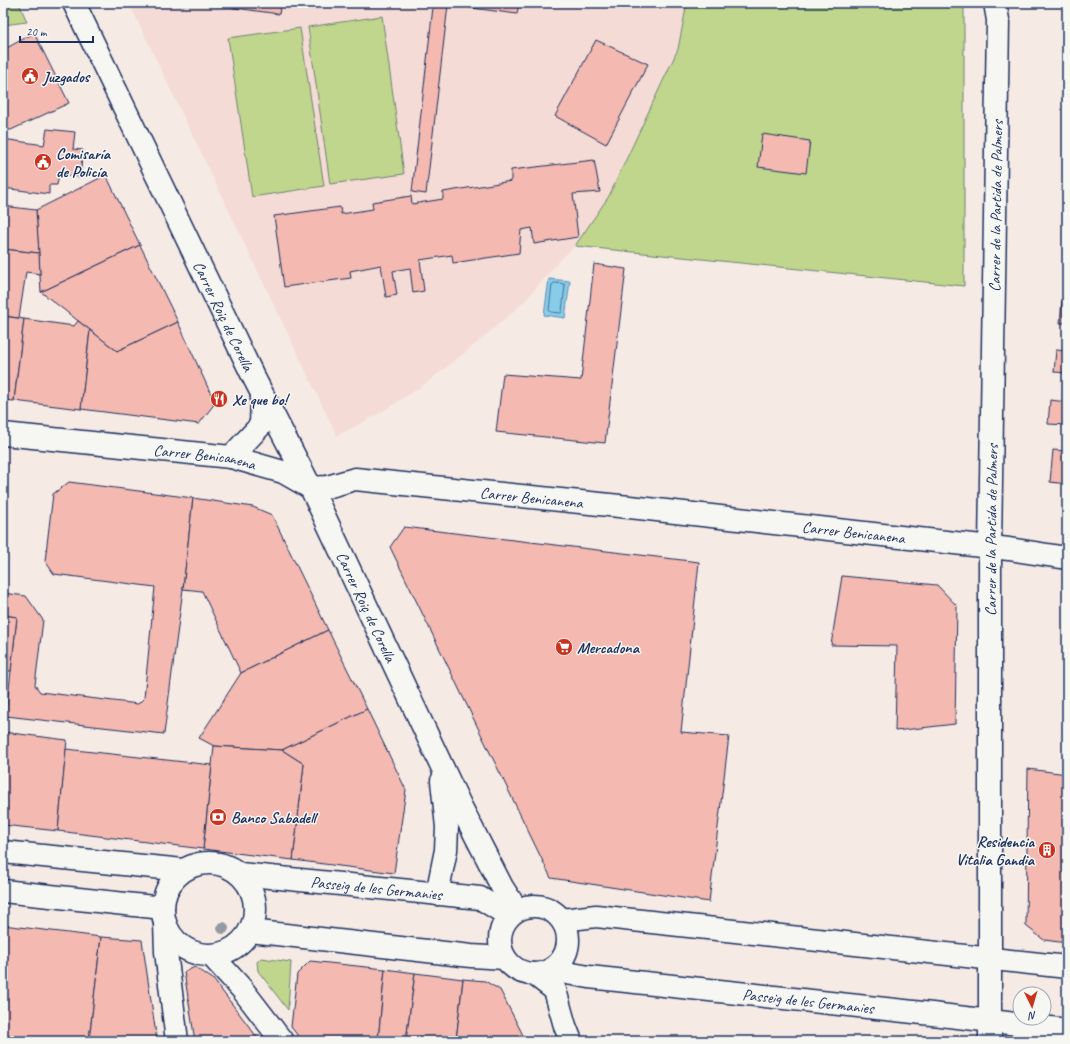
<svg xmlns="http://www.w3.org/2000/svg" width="1070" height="1044" font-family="Caveat,sans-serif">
<rect width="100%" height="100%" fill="#f6eae5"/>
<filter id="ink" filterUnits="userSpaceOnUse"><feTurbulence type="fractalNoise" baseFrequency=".025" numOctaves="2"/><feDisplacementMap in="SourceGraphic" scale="8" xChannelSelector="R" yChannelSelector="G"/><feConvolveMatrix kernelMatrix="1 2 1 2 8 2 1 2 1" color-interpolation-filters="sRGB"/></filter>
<g filter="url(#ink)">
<!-- built -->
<polygon fill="#f5dbd5" points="129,3 687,3 678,48 609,196 575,246 559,261 525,301 477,343 425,384 380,413 337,436"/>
<!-- green -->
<g fill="#c0d68c" stroke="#6e8275">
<polygon points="3,3 19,3 27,22 3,25"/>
<polygon points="687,3 964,3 964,286 575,246 609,196 678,49"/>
<polygon points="382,16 404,174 330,184 308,27"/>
<polygon points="300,28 324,186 252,197 228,38"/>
<polygon points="261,958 291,962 288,1010 258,971 257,962"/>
</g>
<!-- water -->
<polygon fill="#87cce9" stroke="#5c8db1" points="549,279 570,281 565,318 544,315"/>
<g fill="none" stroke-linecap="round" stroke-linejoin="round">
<!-- shore -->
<polygon stroke="#466e96" stroke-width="1" points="555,283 564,284 565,286 562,311 561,313 551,312 549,310 552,285"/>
</g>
<!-- building -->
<g fill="#f4b9b0" stroke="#1b2f5e">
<polygon points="198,3 281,3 279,14"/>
<polygon points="434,3 519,3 517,14"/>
<polygon points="448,5 426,194 412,192 433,7"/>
<polygon points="34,33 69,103 11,130 3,129 3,50"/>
<polygon points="596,40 648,64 606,144 555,116"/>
<polygon points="47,129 75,132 73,149 83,150 80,177 59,174 57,185 49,185 49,194 3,188 3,139 44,145"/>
<polygon points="762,134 810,141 806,173 758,167"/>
<polygon points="594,160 600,192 573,194 578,237 534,244 532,228 521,230 519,253 453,263 452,255 420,260 424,291 413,293 410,268 393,271 397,295 386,297 381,265 350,271 351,278 284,287 274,216 340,207 341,214 373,209 372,202 411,196 412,204 443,199 443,192 511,181 511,170"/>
<polygon points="106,175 140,245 41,292 36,210"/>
<polygon points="3,206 36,210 39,253 3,249"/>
<polygon points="140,245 178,322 117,351 41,292"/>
<polygon points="3,249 39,253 40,274 26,272 19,318 3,316"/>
<polygon points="594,264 626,269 605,443 496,432 503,374 581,380"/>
<polygon points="1062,301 1067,302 1067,323 1060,323"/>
<polygon points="3,316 24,319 14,401 3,400"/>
<polygon points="24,319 74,326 78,321 90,330 81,409 14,401"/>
<polygon points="178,322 215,403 199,424 81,409 90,330 117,351"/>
<polygon points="1056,350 1067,351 1067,373 1054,372"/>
<polygon points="1050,400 1067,402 1067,425 1048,424"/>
<polygon points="1053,450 1067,451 1067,484 1050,482"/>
<polygon points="69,482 193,498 183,589 164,734 6,716 17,617 3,615 3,593 26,596 43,620 35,685 40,692 138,704 144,698 155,587 54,574 45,561 53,494"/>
<polygon points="193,498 253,507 272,515 328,630 241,673 202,591 183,589"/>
<polygon points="404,527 699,562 681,732 729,736 709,902 551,878 390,547"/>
<polygon points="842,576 937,585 957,606 955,724 895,731 897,646 831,645"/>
<polygon points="3,615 17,617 11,671 3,671"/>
<polygon points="328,630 367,709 282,750 214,746 199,738 241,673"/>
<polygon points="367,709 406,790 394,873 293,860 304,764 282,750"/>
<polygon points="3,732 67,740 58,831 3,825"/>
<polygon points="214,746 282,750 304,764 293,860 203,849"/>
<polygon points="66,749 212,765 203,849 58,831"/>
<polygon points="1028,769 1067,774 1067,943 1044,940 1026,926"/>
<polygon points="3,925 101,937 89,1041 55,1040 54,1041 3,1041"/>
<polygon points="101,937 142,940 157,1041 89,1041"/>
<polygon points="310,961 385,969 378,1041 302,1041 291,1027 297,974"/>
<polygon points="195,967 213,979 260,1041 195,1041 184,972"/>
<polygon points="385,969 415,973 406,1041 378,1041"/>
<polygon points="415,973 463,979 456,1041 406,1041"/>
<polygon points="463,979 485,981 500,990 526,1041 456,1041"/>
<polygon points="670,1037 715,1041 670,1041"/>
</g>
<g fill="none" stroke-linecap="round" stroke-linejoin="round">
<defs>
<g id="minor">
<path id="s1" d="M74,3L253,376L311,488L461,807L502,887L517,910"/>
<path id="s2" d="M3,434L231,457L283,472L311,488L327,487L355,479L639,508L1009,549L1067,558"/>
<polyline points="231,457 261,425 262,396"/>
<polyline points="3,852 183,870"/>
<circle cx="209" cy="909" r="46"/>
<path id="s3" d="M240,874L480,898L509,916"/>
<polyline points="3,891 163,908"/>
<polyline points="437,894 446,850 447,827 442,781"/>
<circle cx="534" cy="940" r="34"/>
<polyline points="562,920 596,916 1067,967"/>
<polyline points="165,923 166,952 177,1041"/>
<polyline points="250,931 471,956 505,958"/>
<polyline points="212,956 242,989 282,1041"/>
<path id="s4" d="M550,970L589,977L932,1014L1067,1030"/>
<polyline points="534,974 555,990 565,1026 571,1041"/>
<path id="s5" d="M990,1041V547L998,20L995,3"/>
</g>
</defs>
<!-- minor casing -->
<use href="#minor" stroke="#1b2f5e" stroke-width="25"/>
<!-- minor -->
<use href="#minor" stroke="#f6f6f2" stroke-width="22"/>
</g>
<!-- trees -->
<circle fill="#949aa1" cx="223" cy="928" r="6"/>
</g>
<!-- icons -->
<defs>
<symbol id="civic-disc" viewBox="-11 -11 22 22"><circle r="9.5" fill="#c8321e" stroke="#f6f6f2"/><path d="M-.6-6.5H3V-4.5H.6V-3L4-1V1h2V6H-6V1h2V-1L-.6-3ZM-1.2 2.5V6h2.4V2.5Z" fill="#fff"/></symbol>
<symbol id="restaurant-disc" viewBox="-11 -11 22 22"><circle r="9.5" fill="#c8321e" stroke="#f6f6f2"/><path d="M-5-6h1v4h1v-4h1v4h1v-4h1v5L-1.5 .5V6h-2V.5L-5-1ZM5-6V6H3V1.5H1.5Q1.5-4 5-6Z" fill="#fff"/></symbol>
<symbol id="supermarket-disc" viewBox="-11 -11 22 22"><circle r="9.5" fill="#c8321e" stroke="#f6f6f2"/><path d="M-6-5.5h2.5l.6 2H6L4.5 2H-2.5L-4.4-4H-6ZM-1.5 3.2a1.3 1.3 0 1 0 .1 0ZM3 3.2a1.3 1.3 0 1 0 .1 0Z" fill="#fff"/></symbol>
<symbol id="bank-disc" viewBox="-11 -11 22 22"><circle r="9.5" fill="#c8321e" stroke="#f6f6f2"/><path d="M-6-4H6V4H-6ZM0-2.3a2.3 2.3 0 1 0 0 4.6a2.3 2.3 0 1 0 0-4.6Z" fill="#fff"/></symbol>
<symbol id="building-disc" viewBox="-11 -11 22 22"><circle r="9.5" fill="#c8321e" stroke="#f6f6f2"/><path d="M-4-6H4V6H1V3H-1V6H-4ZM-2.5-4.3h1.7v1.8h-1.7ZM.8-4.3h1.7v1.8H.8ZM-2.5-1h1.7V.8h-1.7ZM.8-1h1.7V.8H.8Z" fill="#fff"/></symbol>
</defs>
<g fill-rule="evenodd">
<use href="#civic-disc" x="20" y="66" width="20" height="20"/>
<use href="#civic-disc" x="33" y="152" width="20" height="20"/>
<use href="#restaurant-disc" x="209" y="389" width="20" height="20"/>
<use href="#supermarket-disc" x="554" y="637" width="20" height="20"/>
<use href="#bank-disc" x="208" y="807" width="20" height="20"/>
<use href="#building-disc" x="1037" y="840" width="20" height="20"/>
</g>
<g text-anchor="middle" stroke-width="3" stroke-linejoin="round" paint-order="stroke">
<!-- poi labels -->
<g font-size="16" font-weight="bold" fill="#1b2f5e" stroke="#f6f6f2" text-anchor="start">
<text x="43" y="82">Juzgados</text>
<text x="56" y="159">Comisaría<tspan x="56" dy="18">de Policía</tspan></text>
<text x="232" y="405">Xe que bo!</text>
<text x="577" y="653">Mercadona</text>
<text x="231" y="823">Banco Sabadell</text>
<text x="1034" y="847" text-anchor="end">Residencia<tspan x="1034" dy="18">Vitalia Gandia</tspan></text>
</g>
<!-- street labels -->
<g font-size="16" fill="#1b2f5e" stroke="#f6f6f2">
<text dy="6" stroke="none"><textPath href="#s5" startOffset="835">Carrer de la Partida de Palmers</textPath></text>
<text dy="6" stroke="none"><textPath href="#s1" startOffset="347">Carrer Roiç de Corella</textPath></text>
<text dy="6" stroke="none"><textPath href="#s2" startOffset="203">Carrer Benicanena</textPath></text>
<text dy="6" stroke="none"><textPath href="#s2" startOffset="538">Carrer Benicanena</textPath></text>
<text dy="6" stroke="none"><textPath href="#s5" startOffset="511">Carrer de la Partida de Palmers</textPath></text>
<text dy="6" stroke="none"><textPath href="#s2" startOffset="862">Carrer Benicanena</textPath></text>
<text dy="6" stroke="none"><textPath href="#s1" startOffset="671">Carrer Roiç de Corella</textPath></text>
<text dy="6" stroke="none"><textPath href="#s3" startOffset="137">Passeig de les Germanies</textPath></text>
<text dy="6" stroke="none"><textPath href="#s4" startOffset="260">Passeig de les Germanies</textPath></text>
</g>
</g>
<!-- margin -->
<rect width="1070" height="1044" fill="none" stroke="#f6f6f2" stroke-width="16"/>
<rect x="8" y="8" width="1054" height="1028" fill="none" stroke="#1b2f5e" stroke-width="1.5" filter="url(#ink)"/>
<!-- north arrow -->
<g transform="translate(1032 1006) rotate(175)"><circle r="19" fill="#f6f6f2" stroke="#9ea6b7"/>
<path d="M0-3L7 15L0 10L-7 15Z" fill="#c8321e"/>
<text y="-6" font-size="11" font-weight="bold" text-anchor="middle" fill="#1b2f5e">N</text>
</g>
<!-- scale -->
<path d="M20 36v6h73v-6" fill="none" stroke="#1b2f5e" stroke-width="2"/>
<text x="26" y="36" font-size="12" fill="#1b2f5e" stroke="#f6f6f2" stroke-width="3" paint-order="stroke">20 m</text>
</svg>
